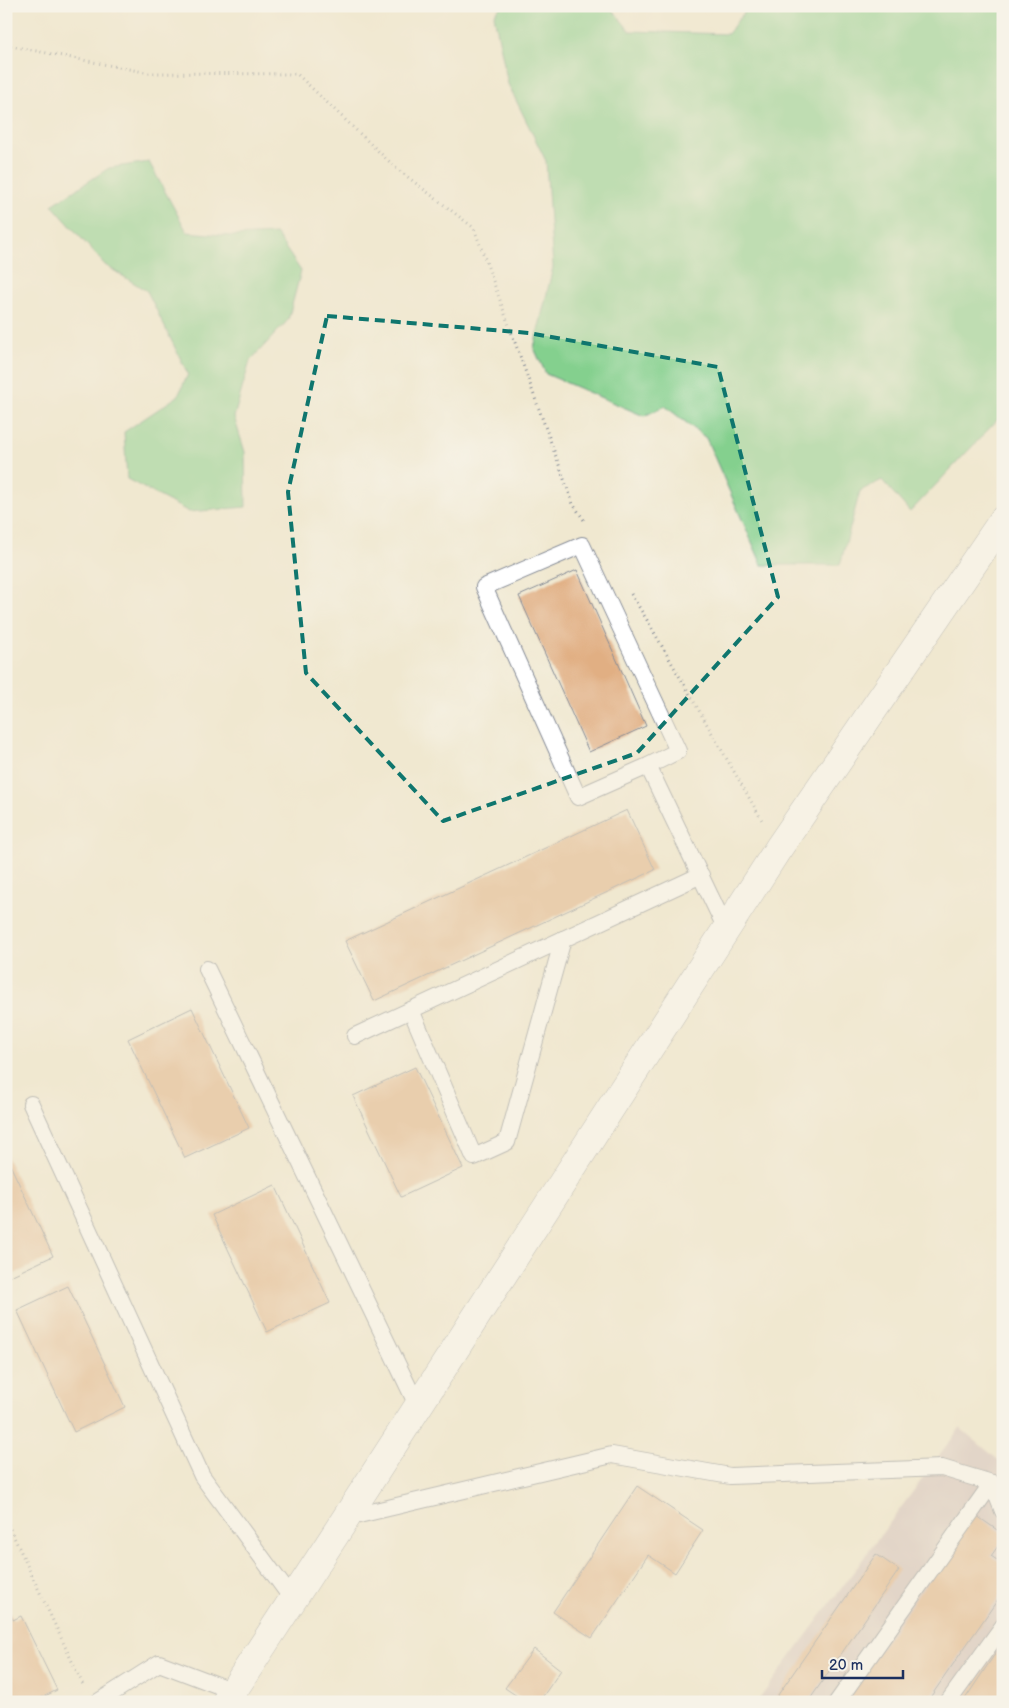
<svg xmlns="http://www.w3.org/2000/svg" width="1009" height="1708" font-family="'Balsamiq Sans',sans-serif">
<rect width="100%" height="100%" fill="#f7f3e8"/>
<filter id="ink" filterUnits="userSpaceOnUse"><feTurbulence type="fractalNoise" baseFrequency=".02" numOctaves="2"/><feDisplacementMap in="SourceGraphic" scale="10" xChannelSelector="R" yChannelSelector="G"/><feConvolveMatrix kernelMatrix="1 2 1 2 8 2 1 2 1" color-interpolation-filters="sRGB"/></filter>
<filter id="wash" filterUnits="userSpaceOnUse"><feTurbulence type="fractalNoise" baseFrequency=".0096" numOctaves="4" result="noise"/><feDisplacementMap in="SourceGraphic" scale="20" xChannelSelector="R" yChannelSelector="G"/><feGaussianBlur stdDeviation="1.12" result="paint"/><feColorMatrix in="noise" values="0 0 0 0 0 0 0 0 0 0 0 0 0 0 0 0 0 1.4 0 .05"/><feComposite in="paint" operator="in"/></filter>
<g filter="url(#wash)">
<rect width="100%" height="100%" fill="#f0e8d0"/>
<!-- industrial -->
<polygon fill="#d1bfbe" points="960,1428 1003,1464 1003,1702 757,1702"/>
<!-- green -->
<g fill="#84d08e" stroke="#508076">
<polygon points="501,6 609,6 630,31 728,34 748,6 1003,6 1003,414 910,512 882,480 860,491 840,565 762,565 706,438 665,406 644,416 546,374 534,348 553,267 546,161 508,84 494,15"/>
<polygon points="149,162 187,232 232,236 276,234 301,271 288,320 250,361 234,417 245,452 246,507 189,512 127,479 124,432 178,396 188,374 147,291 105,265 52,205 109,168"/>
</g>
<g id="blocks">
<!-- building -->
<g fill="#e1af83">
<polygon points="577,570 646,726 589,752 519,596"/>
<polygon points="627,810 655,870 374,1001 345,941"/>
<polygon points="192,1008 249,1128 185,1158 128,1039"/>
<polygon points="415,1067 463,1168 401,1197 353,1096"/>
<polygon points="6,1156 53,1256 6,1278"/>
<polygon points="275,1185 330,1303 267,1332 212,1215"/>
<polygon points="68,1286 125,1407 74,1432 17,1310"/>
<polygon points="637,1486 703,1530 675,1573 648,1555 592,1638 553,1612"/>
<polygon points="974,1514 1003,1534 1003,1539 991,1556 1003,1564 1003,1592 927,1702 844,1702"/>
<polygon points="876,1554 899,1570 808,1702 773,1702"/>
<polygon points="6,1606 13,1620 21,1616 57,1690 33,1702 6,1702"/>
<polygon points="1001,1645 1003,1647 1003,1702 963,1702"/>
<polygon points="534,1649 561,1670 539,1702 526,1702 505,1688"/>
</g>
</g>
</g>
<g filter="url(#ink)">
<use href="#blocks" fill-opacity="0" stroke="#868c97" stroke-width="1"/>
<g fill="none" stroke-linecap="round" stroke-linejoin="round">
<defs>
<g id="service">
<polyline points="648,766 678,751 582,545 484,587 578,797 648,766 726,929"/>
<polyline points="207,969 418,1407"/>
<polyline points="411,1010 474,1157 507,1142 563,939"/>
<polyline points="355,1036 701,875"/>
<polyline points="31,1104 202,1476 293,1600"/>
<polyline points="346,1518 612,1455 730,1476 942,1468 992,1483 1003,1511"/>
<polyline points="98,1702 159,1663 233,1691"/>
<polyline points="837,1702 992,1483"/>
<polyline points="948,1702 1003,1626"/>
</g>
<polyline id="tertiary" points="226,1702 346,1518 778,849 1003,520"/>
</defs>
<!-- service casing -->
<use href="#service" stroke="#868c97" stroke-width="18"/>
<!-- tertiary casing -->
<use href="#tertiary" stroke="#868c97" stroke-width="29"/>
<!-- path -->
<g stroke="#868c97" stroke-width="3" stroke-dasharray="1 4" stroke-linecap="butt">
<polyline points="6,45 149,73 297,74 396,168 474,228 573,504 586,523"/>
<polyline points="631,594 647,620 763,822"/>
<polyline points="6,1520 84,1687"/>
</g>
<!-- service -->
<use href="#service" stroke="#fff" stroke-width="16"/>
<!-- tertiary -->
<use href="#tertiary" stroke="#fff" stroke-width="28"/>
</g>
</g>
<!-- marked area -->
<path d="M0 0H1009V1708H0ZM327,316L529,333L718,367L778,597L637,753L443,821L306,673L288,492Z" fill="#f0e8d0" fill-opacity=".55" fill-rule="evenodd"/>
<path fill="none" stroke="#0f766e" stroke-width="4" stroke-dasharray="10 6" stroke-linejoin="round" d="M327,316L529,333L718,367L778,597L637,753L443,821L306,673L288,492Z"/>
<!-- margin -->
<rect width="1009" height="1708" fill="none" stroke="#f7f3e8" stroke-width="25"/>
<!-- scale -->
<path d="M822 1670v8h81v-8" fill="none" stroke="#1b2f5e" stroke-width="2.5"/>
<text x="829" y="1670" font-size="15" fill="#1b2f5e" stroke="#f7f3e8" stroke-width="4" paint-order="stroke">20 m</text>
</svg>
